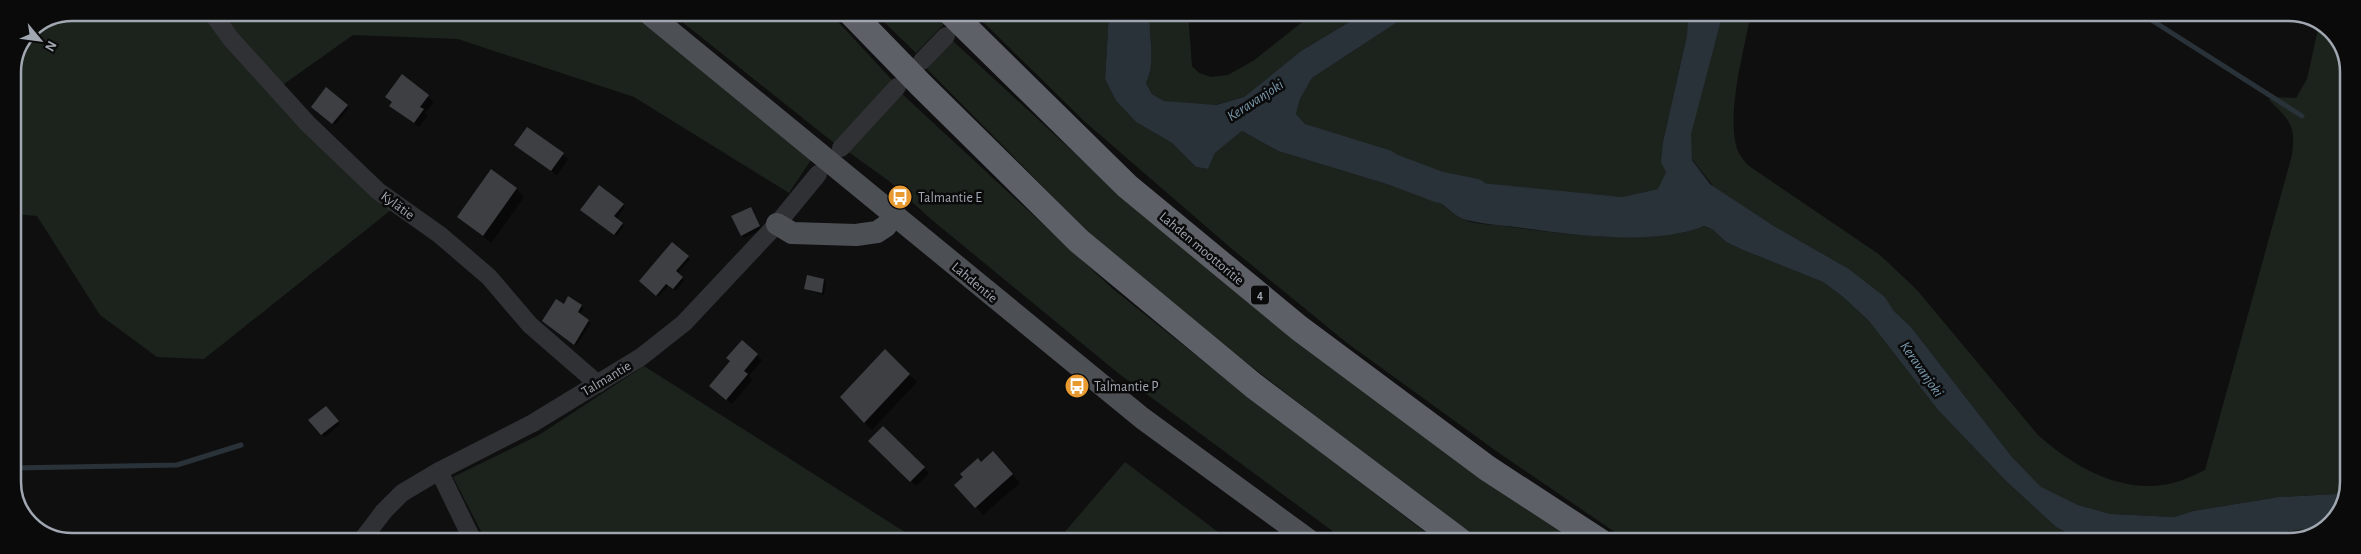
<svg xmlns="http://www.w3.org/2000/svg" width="2361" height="554" font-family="'Alegreya Sans',sans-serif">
<rect width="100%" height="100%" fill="#0f0f10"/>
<!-- green -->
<g fill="#1c231c">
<polygon points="72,13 205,13 391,210 204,359 157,357 100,315 37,216 13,214 13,72 30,30"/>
<polygon points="217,13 633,13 813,157 789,193 634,97 458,39 353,35 277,89"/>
<polygon points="671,13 830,13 892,80 834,143"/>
<polygon points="875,13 933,13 944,24 916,53"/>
<path d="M980,13H1109L1105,79L1116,101L1136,122L1172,143L1196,167L1208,169L1215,153L1242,131L1278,151L1393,186C1427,183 1438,206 1463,219C1474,225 1492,224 1504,226C1557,233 1655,247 1704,226L1712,229L1726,242L1743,250L1823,282L1842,296L1869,321L1938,410L2006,481L2056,527L2082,541H1628L1499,453L1347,343L1232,249L1084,121L977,16Z"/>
<path d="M1150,13H1188L1192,66L1199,73L1211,77L1228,75L1253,61L1314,13H1364L1301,51L1244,97L1215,105L1183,104L1164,101L1152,94L1146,83C1157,60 1148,38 1150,13Z"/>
<polygon points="1417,13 1688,13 1687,35 1663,142 1666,172 1659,189 1622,197 1545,190 1462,181 1415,169 1407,163 1305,124 1296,114 1300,99 1312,78 1396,23"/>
<path d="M1723,13H1751C1744,50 1729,104 1735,140C1736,151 1742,159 1749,166L1880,255L1917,290L2038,435C2076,469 2128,498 2180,481C2188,478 2197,474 2205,470L2292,155C2296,124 2290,121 2269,100L2272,97L2296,98L2307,79L2319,25L2334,33L2348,68L2346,496L2337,494L2279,497L2193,511L2174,517L2111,514L2078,505L2041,488L2012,457L1911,327L1894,311L1885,297L1849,269L1774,226L1713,186L1692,159L1690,134Z"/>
<polygon points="953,41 1132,206 1573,538 1574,541 1483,541 1427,502 1225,346 1092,236 927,69"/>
<polygon points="900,92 1113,289 1242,392 1437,541 1346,541 1118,373 932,220 889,181 847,151"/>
<polygon points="644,366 919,541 486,541 453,477 539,435"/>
<polygon points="1125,462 1230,541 1057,541"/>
<polygon points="2327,527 2289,541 2234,541 2304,529"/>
</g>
<!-- water -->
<g fill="#293238">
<path d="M1109,13H1150C1148,38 1157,60 1146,83L1152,94L1164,101L1216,105L1244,97L1301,51L1364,13H1417L1396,23L1312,78L1300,99L1296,114L1305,124L1392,151L1415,169L1431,172L1422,192L1407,185L1393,186L1278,151L1242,131L1215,153L1208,169L1196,167L1172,143L1136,122L1116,101L1105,79Z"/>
<path d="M1688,13H1723L1691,134L1692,160L1710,184L1774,226L1849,269L1885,297L1894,311L1911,327L2012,457L2041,487L2078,505L2111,514L2174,517L2193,511L2279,497L2337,494L2346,496L2328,527L2304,529L2234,541H2082L2056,527L2006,481L1938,410L1869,321L1842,296L1823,282L1743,250L1726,242L1712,229L1704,226C1654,247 1568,234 1515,227C1499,225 1482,224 1466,220C1454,217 1442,201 1428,196L1436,174L1462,181L1622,197L1658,189L1666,172L1661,162L1663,142L1687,35Z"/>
</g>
<!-- shadow -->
<g fill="#0007">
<polygon points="402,76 434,102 425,113 428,115 419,127 391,106"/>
<polygon points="347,105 349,108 335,125 315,109"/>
<polygon points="527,129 568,159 557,175 516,145"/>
<polygon points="516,189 524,197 491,243 459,217"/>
<polygon points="623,204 625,207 616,219 624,226 617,236 584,212"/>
<polygon points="751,208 762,229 744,238 742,235"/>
<polygon points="672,244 690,259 677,274 684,280 676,291 669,285 658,297 640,281"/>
<polygon points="824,280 826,282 824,295 805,289"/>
<polygon points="564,306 581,306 584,308 579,315 591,323 576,346 546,323"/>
<polygon points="742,342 762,360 749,376 752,380 732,404 716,391"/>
<polygon points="885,351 917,382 872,430 864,422"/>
<polygon points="328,409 340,424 325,437 310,420"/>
<polygon points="883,427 929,473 916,486 870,441"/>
<polygon points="1000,461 1020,483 983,515 976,507 964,477 981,463"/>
</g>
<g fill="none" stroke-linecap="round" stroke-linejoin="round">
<!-- stream -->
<g stroke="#293238" stroke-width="5">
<polyline points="2142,14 2302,116"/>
<polyline points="13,468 177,465 241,445"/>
</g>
<!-- river -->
<polyline stroke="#293238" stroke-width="31" points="1386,167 1439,187 1474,194"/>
</g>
<!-- building -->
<g fill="#3e3f43">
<polygon points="402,74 429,95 420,107 424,109 414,123 389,106 392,102 385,97"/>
<polygon points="326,87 348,105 332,124 311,107"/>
<polygon points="527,127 564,153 551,171 514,145"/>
<polygon points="491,169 517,188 483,236 457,217"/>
<polygon points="599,185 624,204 614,216 623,223 614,235 580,210"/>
<polygon points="751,207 760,226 741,236 731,216"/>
<polygon points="672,242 689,256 676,271 683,277 673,289 666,284 656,296 639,281"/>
<polygon points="807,275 824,279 822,293 804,289"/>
<polygon points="568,296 582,305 578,312 589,320 574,345 542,321 556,299 564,304"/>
<polygon points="742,340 758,354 744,371 748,374 726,400 709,386 730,361 726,358"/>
<polygon points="885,349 910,374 864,423 840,397"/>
<polygon points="326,406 339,421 321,435 308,420"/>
<polygon points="883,426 925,467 910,482 868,441"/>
<polygon points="993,451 1013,474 975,508 954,485 963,477 960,474 978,458 981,462"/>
</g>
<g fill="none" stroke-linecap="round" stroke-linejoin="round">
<!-- minor -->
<g stroke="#303135" stroke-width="18">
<polyline points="212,13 231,39 308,124 378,191 440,235 489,277 530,325 598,384"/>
<polyline points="922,61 946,36"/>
<polyline points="841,148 897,87"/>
<polyline points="439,471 473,541"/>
<polyline points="362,540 384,511 402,493 439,471 533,423 641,357 684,323 777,224 818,174"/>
</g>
<!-- major -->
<g stroke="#4c4f54" stroke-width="22">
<polyline points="648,13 1142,418 1310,541"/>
<polyline points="777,224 792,233 856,235 877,232 886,226 895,214"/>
</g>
<!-- highway -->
<g stroke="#5d6066" stroke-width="26">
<polyline points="851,13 921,85 1079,241 1254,386 1460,541"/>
<polyline points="951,13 1127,186 1299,328 1487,468 1599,541"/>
</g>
</g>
<!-- icons -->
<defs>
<symbol id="bus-disc" viewBox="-11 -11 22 22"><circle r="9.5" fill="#e89a30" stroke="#0a0a0b"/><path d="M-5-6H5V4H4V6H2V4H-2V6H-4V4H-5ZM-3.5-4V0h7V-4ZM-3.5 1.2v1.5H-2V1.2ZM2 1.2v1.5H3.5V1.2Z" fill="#fff"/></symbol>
</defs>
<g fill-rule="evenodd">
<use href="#bus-disc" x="886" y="183" width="28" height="28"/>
<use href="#bus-disc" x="1063" y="372" width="28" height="28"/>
</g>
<g text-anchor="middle" stroke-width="5" stroke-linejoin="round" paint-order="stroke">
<!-- shield labels -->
<rect fill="#0a0a0b" stroke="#74787f" stroke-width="1" x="1251" y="285.5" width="18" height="19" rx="4"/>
<g font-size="12" font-weight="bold" fill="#a1a7b1">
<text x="1260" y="299">4</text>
</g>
<!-- poi labels -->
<g font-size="14" fill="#a1a7b1" stroke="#0a0a0b" text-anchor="start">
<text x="918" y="202">Talmantie E</text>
<text x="1094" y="391">Talmantie P</text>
</g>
<!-- street labels -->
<g font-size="14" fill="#a1a7b1" stroke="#0a0a0b">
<text transform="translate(398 205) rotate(36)" y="5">Kylätie</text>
<text transform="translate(1202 248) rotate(40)" y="5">Lahden moottoritie</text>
<text transform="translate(975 282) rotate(40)" y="5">Lahdentie</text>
<text transform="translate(606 378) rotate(-31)" y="5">Talmantie</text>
</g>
<!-- water labels -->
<g font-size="15" font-style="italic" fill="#7898ab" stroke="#0a0a0b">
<text transform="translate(1255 100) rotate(-33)" y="5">Keravanjoki</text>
<text transform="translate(1922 369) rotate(55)" y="5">Keravanjoki</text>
</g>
</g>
<!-- crop -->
<path d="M0 0H2361V554H0ZM72 21H2289A51 51 0 0 1 2340 72V482A51 51 0 0 1 2289 533H72A51 51 0 0 1 21 482V72A51 51 0 0 1 72 21Z" fill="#0a0a0b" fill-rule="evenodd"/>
<path fill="none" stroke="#a1a7b1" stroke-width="2.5" d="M72 21H2289A51 51 0 0 1 2340 72V482A51 51 0 0 1 2289 533H72A51 51 0 0 1 21 482V72A51 51 0 0 1 72 21Z"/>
<!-- north arrow -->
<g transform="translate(40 40) rotate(119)" stroke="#0a0a0b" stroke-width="4" paint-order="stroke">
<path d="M0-4L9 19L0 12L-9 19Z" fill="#a1a7b1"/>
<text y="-8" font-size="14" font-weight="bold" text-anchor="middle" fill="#a1a7b1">N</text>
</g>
</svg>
